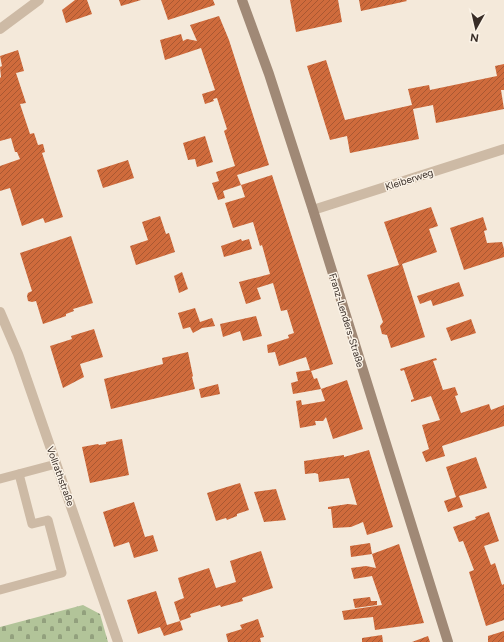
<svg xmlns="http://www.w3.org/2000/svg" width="504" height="642" font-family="Figtree,sans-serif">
<defs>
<pattern id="cemetery-stones" width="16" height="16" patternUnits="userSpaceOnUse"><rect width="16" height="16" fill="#b2c499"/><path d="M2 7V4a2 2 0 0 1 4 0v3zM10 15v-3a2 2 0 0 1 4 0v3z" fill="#92a07d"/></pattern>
<pattern id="building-hatch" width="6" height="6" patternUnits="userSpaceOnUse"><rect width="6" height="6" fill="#cf6b3c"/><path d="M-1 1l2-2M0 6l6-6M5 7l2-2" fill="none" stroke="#a95832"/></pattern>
</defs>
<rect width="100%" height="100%" fill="#f4e9da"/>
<!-- cemetery -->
<polygon fill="url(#cemetery-stones)" points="83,605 100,614 108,642 0,642 0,627"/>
<!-- building -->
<g fill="url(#building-hatch)">
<polygon points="75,0 87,0 92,14 66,23 62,10"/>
<polygon points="119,0 141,0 121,6"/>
<polygon points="161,0 213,0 215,5 168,20"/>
<polygon points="290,0 338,0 342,22 296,32"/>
<polygon points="359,0 406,0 407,1 361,11"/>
<polygon points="219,16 229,40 269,165 237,175 241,185 223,191 225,198 218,200 212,183 219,181 216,172 235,166 224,131 227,129 217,98 213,99 214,101 205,104 202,94 215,90 201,48 165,60 160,40 181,34 183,41 187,39 197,41 190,25"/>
<polygon points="18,50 24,71 16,73 26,103 20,104 30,134 34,133 38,145 43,144 45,152 42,153 63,217 45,223 43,218 22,226 10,188 0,191 0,166 20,159 17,152 15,152 11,138 0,141 0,78 1,77 0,67 2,66 0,56"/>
<polygon points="326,60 345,120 412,105 408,89 429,85 430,90 497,76 495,66 504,64 504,90 501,90 504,109 436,123 433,105 413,109 419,139 350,153 347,136 330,140 307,66"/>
<polygon points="205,136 213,162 197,167 195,159 188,160 183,143"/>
<polygon points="128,160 134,178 103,188 97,170"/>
<polygon points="272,175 333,364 311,371 314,379 317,378 321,389 293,394 291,383 298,381 296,372 310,370 306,357 279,366 275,352 268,353 267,345 289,338 288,335 294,333 287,310 291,309 281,311 273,283 257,288 261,299 246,304 239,282 270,274 262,245 260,246 253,222 233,228 225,203 245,197 241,185"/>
<polygon points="431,207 438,226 429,229 437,252 402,264 425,337 391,348 387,335 382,334 380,326 383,322 367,275 399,265 384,222"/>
<polygon points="160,216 166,234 169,233 175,252 136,265 130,246 148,240 142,222"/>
<polygon points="483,217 487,230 484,231 487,243 502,242 504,249 504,257 464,270 450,228"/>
<polygon points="71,236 93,303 73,309 74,311 66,314 66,316 43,324 36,301 32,302 28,301 27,296 28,293 32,291 20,253"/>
<polygon points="241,239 242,241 249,239 252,249 224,257 221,246"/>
<polygon points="182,272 188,289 179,293 174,276"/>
<polygon points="459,282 464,296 433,306 431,300 420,304 417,296"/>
<polygon points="195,308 200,322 212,318 215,326 202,328 193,333 190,327 183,329 178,313"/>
<polygon points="256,316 262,336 243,341 240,331 223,337 220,324"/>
<polygon points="471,319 476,333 451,341 446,328"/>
<polygon points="94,329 103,357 80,364 84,377 63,388 50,346 72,339 71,336"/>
<polygon points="188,352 193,376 192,377 195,389 111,409 104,379 163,364 162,358"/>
<polygon points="436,358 437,360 433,361 443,390 455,387 458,395 455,396 461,413 489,404 491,410 504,405 504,426 442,446 445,456 426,462 422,452 429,449 422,425 440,420 431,396 411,402 411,400 414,399 404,370 401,371 400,369"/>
<polygon points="347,380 363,429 333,439 326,417 323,421 315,421 316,425 300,428 296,401 301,400 302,405 325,401 321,389"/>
<polygon points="218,384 220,394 201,398 199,389"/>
<polygon points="122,439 129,475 90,483 82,447 98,444 99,445 106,444 106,442"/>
<polygon points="369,450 393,527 367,535 363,522 351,527 333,528 331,509 328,509 328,507 348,504 357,505 349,478 319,482 318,474 315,473 305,474 304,461 344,455 344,457"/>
<polygon points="476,457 487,488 459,496 463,507 448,512 444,501 456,497 446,467"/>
<polygon points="240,483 249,510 237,514 237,516 227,520 226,518 216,521 207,493"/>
<polygon points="276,489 286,520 264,522 254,492"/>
<polygon points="134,502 145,537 153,535 158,551 134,558 129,542 114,547 103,512"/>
<polygon points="489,512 499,541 484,546 491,565 495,563 502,585 504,584 504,620 486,626 469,572 474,570 463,541 459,542 453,527 476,519 475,517"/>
<polygon points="370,543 372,554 351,557 350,546"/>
<polygon points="399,544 424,623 375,630 373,617 344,620 342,611 382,605 372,576 354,579 351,568 366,566 376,568 372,554"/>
<polygon points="261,551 273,588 242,598 243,601 221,607 220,605 190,614 191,617 180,621 174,602 184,598 178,578 209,568 216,588 236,582 230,561"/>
<polygon points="156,591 167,625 180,621 183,630 164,636 160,627 138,634 127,600"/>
<polygon points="370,597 371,601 377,601 377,605 355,608 353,599"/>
<polygon points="258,619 264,637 260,638 261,642 228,642 226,634 242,629 240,625"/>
<polygon points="504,631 504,642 488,642 488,636"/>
<polygon points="382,635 383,642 362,642 362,638"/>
<polygon points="428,636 430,642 412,642"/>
</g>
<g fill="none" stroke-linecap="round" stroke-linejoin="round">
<!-- lane -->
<g stroke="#cdbaa5" stroke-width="9">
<polyline points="0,479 56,464"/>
<polyline points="0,590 62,573 48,520 32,524 19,474"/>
</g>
<!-- street -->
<g stroke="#cdbaa5" stroke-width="10">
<polyline points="0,29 39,0"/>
<polyline points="313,210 504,149"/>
<polyline points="0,312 18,354 118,642"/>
</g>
<!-- secondary -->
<polyline stroke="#a08976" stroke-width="10" points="242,0 269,74 313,210 448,642"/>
</g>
<g text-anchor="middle" stroke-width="3" stroke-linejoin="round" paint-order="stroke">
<!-- street labels -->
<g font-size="10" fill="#382d27" stroke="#fbf3e7">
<text transform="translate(409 179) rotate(-18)" y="4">Kleiberweg</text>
<text transform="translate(347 320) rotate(73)" y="4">Franz-Lenders-Straße</text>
<text transform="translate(61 476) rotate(70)" y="4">Vollrathstraße</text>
</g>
</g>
<!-- north arrow -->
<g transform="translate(476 28) rotate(188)" stroke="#fbf3e7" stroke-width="3" paint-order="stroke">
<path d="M0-3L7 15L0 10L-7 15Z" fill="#382d27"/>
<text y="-6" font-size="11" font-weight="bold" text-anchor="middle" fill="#382d27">N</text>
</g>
</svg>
